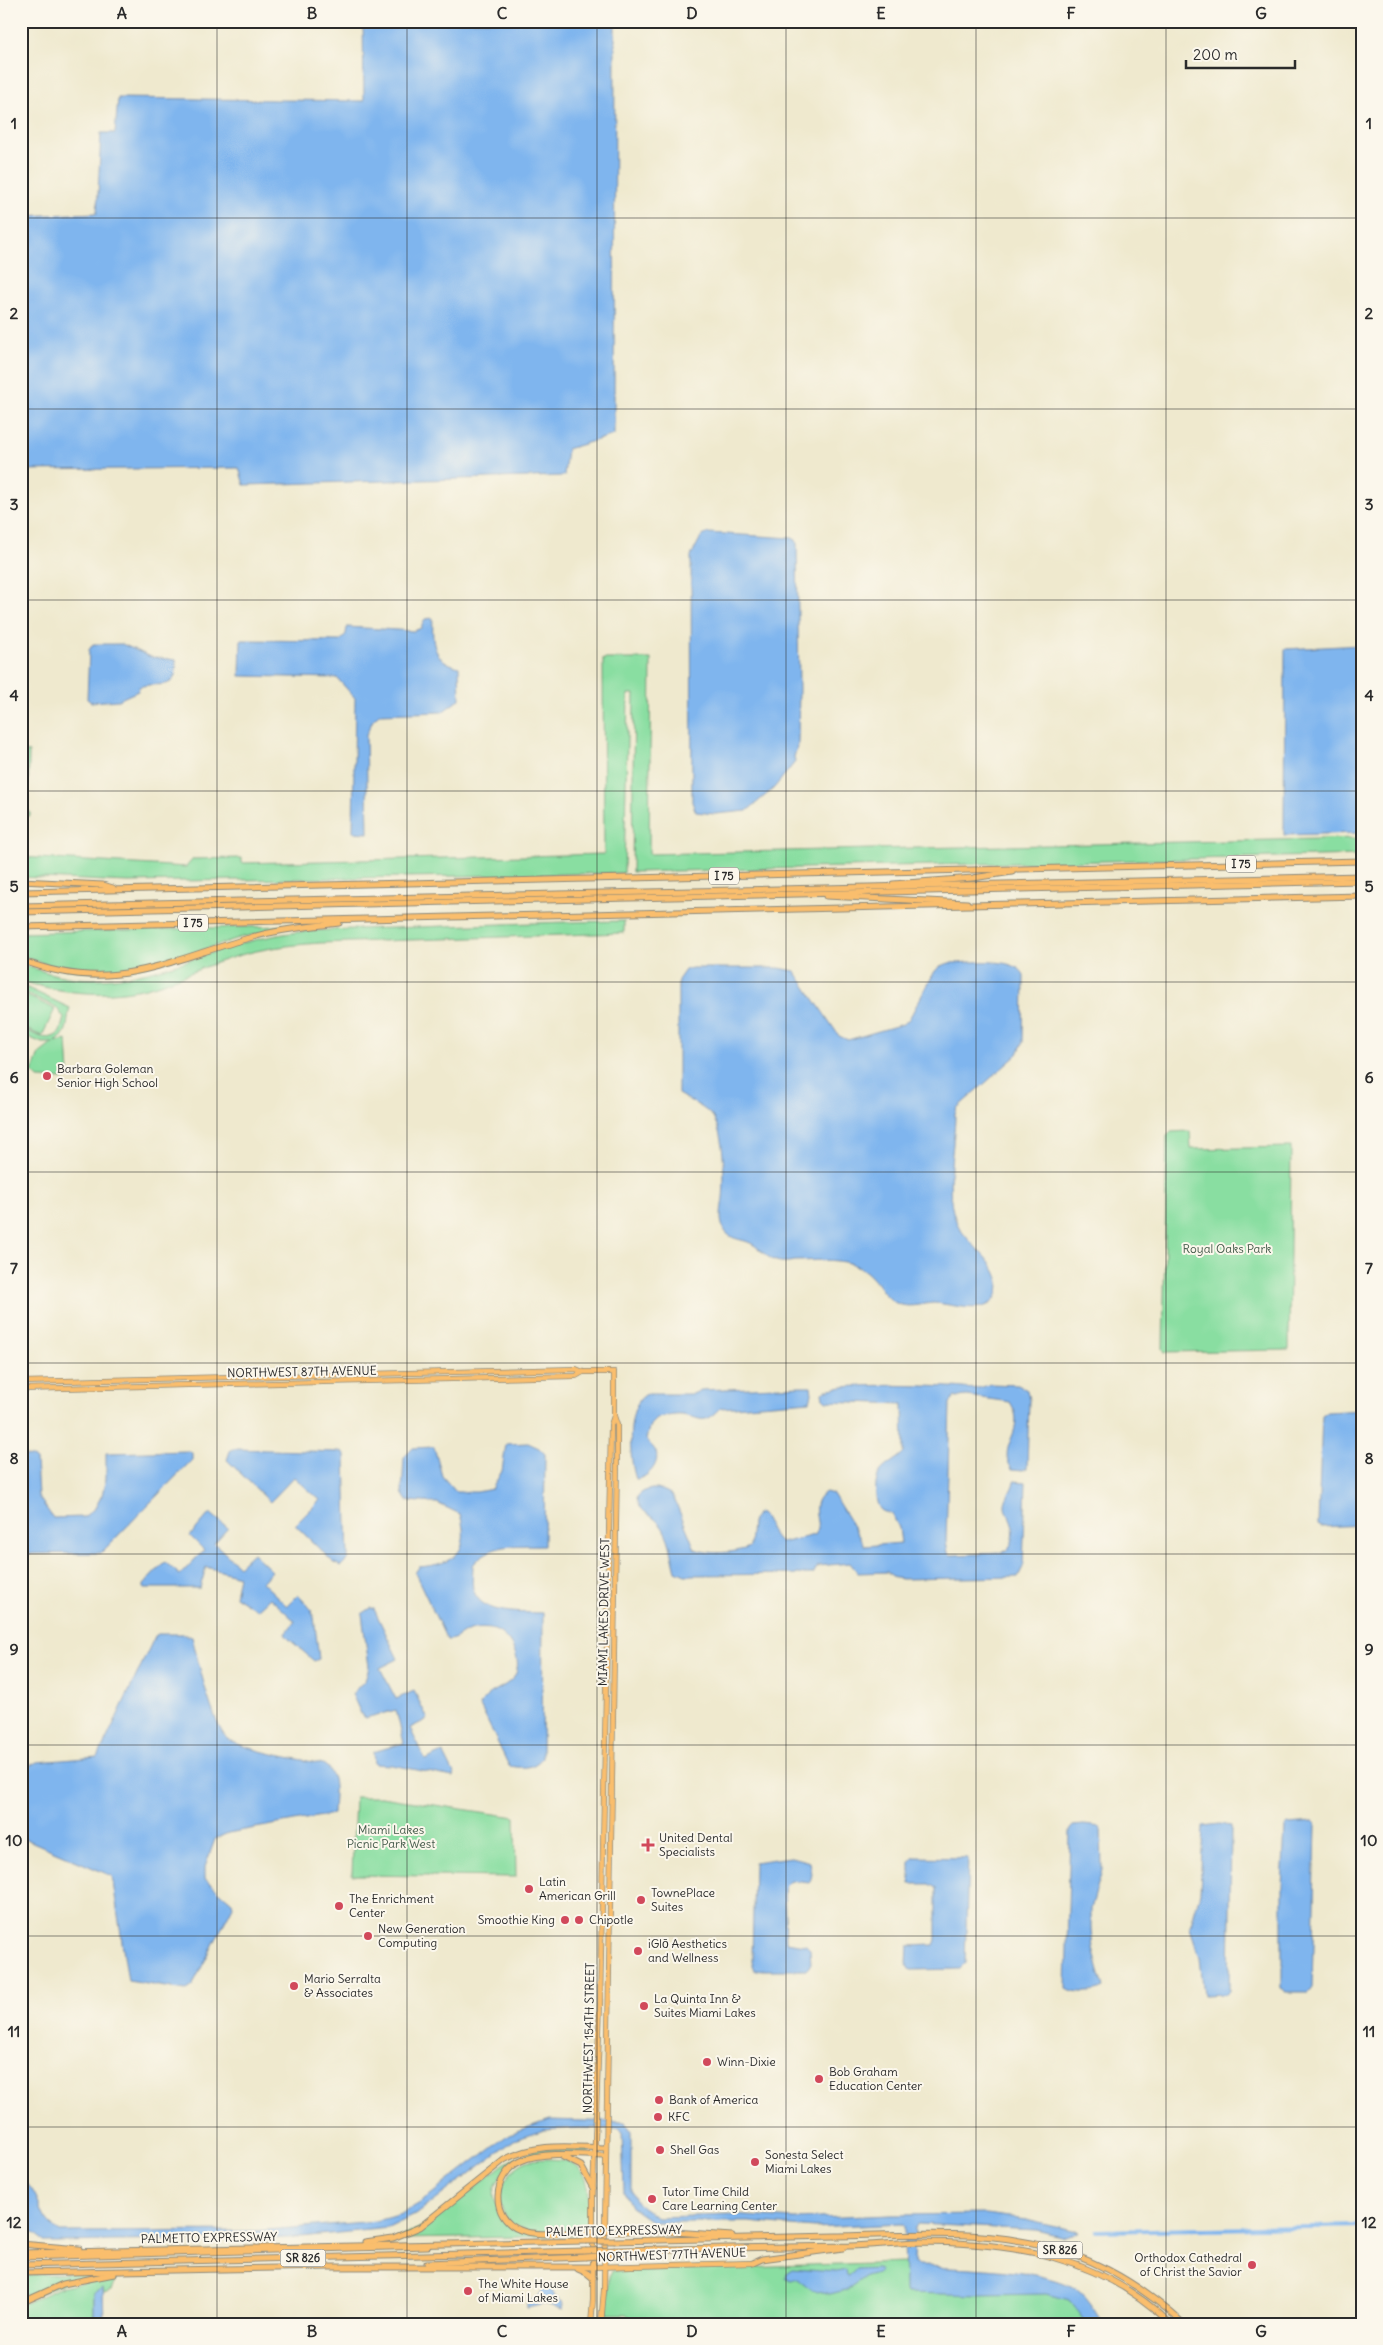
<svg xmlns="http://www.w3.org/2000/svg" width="1383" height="2345" font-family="Delius,sans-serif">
<rect width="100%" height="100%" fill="#fbf7ec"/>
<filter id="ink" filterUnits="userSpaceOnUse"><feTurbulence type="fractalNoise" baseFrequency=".02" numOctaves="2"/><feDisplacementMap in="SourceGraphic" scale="10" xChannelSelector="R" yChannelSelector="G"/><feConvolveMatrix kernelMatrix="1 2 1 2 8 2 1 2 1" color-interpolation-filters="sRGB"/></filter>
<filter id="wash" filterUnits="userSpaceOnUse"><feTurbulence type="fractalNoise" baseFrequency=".0096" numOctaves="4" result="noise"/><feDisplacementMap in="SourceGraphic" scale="20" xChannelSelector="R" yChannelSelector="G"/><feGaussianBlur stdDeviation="1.12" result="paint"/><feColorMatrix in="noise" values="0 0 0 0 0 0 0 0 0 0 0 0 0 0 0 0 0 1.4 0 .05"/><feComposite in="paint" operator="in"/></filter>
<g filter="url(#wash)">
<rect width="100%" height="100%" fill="#efe9ce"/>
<!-- green -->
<g fill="#89dea1" stroke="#5a8466">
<polygon points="603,659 651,659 649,854 1362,838 1362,855 632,872 634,694 628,694 624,873 128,882 21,877 21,857 186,867 193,859 242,858 242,863 604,854"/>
<polygon points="21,751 29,752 28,811 30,812 30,816 21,816"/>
<path d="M624,921V933L320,943C291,945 262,948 234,957C210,964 187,975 163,983C116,999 68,995 21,981V963C124,1009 200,942 299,932C331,929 362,929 394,928C470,925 547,922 624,921Z"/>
<path d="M283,926C275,932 248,935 236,939C161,963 99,989 21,955V933Z"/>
<path d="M21,985L70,1008C66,1019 71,1033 55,1042L67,1040L69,1075L65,1079L38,1078L32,1072L39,1054L53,1043H42L21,1034V1028C35,1034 48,1044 60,1032L64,1018L56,1007L21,991Z"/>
<polygon points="21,993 55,1009 42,1036 21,1027"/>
<polygon points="1190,1131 1191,1149 1291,1147 1289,1350 1165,1352 1163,1349 1167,1135 1170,1132"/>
<polygon points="355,1797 381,1797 515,1817 516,1877 352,1875"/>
<path d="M540,2149L589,2150V2153C572,2154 555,2150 538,2153C516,2158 483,2182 498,2208C502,2216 510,2223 515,2230L583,2234V2236L397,2239L431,2222L505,2163Z"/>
<path d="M530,2160C592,2154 590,2177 589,2229C569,2229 542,2235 524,2229C487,2216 497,2171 530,2160Z"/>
<polygon points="906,2262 907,2292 1046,2292 1071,2300 1089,2324 639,2324 626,2314 607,2314 609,2276 612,2271"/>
<polygon points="92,2273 91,2276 67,2282 21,2301 21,2275"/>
<polygon points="115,2276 116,2281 112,2289 104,2292 103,2287 94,2293 94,2324 21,2324 21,2305 59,2288"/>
</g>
<!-- water -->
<g fill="#7fb5ee" stroke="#55708c">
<polygon points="363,21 615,21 614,435 567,449 564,476 244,485 239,468 21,470 21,216 97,213 101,133 115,133 118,98 364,101"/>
<polygon points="708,533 792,538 796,540 797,544 799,688 798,743 794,757 795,762 774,788 747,811 715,814 696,812 692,802 691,556 701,537"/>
<path d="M433,618C432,643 432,660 459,667L460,699L442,712L379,714L373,720L366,735L368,833L353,832L355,698L337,678L240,676L241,640L340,641L346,634L347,627L414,631L421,628L425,619Z"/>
<path d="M93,644H122L151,657L176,660C178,695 159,680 139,687L138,691L118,700L91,702L87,699L89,650Z"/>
<polygon points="1362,645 1362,833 1284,835 1285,649"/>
<path d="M949,963C968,963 1016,956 1024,975L1023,1042L1018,1054L957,1108L955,1114C955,1146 943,1193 957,1223C967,1246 1005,1265 998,1292C991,1319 951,1303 933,1303C920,1304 909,1309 896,1303C878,1293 877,1273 852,1264C834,1258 813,1261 795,1261C790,1262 782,1263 776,1261C766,1258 759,1246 748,1242C740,1239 730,1239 725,1231C718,1221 722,1208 723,1198C725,1177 725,1129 710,1114C702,1106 688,1100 678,1094V980L685,970L692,968H779L795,971L839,1036L848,1040L903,1024L909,1019L935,971L941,966Z"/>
<path d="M990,1384L1018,1385L1027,1390L1029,1400L1027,1468L1023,1470L1012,1469C995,1445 1029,1431 1010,1402L967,1396L955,1397L950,1403L946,1542L948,1553L951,1555L1002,1553C1015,1546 1016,1531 1010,1518C1009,1514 1005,1512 1005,1507C1004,1498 1013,1490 1014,1481L1026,1482L1023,1567L1018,1577L903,1579L895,1578L887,1572L858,1573L850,1563L818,1566L813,1574L685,1575L676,1571C672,1556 670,1535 659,1523C650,1513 638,1512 637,1497C646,1486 662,1487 673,1496L695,1549C709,1555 736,1553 750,1547L752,1522L758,1512C770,1518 769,1535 781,1543L814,1535L818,1528C816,1514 811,1500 826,1492L833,1494L865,1546L901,1543L899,1528L892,1514C889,1513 883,1512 881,1510C874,1504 874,1479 880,1472C886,1464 897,1460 904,1452L903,1404L828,1401L823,1398L822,1392C837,1382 927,1386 949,1387C965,1387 974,1392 990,1384Z"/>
<path d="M802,1386H811L812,1394L810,1401L721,1408C703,1426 703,1418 682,1415C674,1414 665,1417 657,1418L650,1425L646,1439C649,1444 654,1447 656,1452C660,1464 648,1478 636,1479C629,1459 625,1404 647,1394H693L701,1390Z"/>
<polygon points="1362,1410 1362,1525 1321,1527 1318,1525 1322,1415 1327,1412"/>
<path d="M528,1443L539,1448L545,1454L544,1545C519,1546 490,1542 473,1565C473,1573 471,1585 474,1592C484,1616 522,1612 543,1613L542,1758C533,1769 522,1768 509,1766L480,1706C486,1690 504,1690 514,1677C525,1661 508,1631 490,1629C484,1628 473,1628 467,1631C459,1635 456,1640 447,1640L415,1573L419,1567C455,1564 471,1552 460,1514L437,1503L407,1501L402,1493L404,1457L413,1448L434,1447L442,1476L456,1492H477L492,1489L502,1471L506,1444Z"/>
<polygon points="233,1449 341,1452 345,1455 348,1559 341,1566 334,1563 295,1525 320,1500 294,1477 270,1502 227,1460 230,1451"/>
<polygon points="189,1451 192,1453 192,1460 101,1553 21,1554 21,1455 32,1457 36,1460 38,1496 53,1518 84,1517 95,1508 102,1495 106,1479 106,1453"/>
<polygon points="210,1513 228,1528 214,1543 239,1566 253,1553 272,1571 262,1582 287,1606 298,1595 311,1609 314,1617 319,1659 314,1661 288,1638 285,1634 295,1621 270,1598 257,1610 235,1596 239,1576 206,1567 200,1588 144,1588 144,1584 165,1562 180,1575 204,1550 190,1536"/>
<polygon points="371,1608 374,1609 398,1659 380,1668 396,1699 414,1691 428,1719 410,1728 425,1760 443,1752 454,1774 453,1777 392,1765 374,1764 373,1752 404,1743 396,1710 365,1718 362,1716 352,1694 365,1680 369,1667 362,1614"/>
<path d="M158,1634H183L192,1637C197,1657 213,1727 227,1738C244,1751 300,1759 323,1764C339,1774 333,1798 333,1814L228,1833L215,1839L205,1867V1879L232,1902L233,1906L192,1986L186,1990L128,1981L112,1876L21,1837V1780L27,1767L37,1762L98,1757L155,1636Z"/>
<polygon points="1314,1822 1316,1824 1312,1987 1308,1992 1287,1992 1282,1989 1282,1887 1285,1827 1288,1824"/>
<polygon points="1220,1824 1231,1826 1229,1991 1225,1994 1204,1995 1200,1958 1190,1928 1200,1893 1203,1826"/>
<path d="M1084,1825L1101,1827L1102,1870L1091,1909V1929L1093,1949L1104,1988C1096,1993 1074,1994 1066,1988L1070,1830L1073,1826Z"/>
<polygon points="791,1857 810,1862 812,1874 810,1883 791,1881 784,1886 786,1942 806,1945 810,1949 811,1963 807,1970 755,1970 752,1962 754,1862"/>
<polygon points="914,1857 968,1858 965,1964 960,1969 910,1970 907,1966 908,1946 934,1945 936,1940 936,1888 929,1884 910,1884 910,1862"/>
<path d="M549,2120L625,2122L631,2132V2190L638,2204L657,2217L732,2215L795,2219L891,2215L986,2214L1026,2219L1076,2231L1079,2233L1065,2237L1036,2230L918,2224L915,2226L914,2263L918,2266C956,2267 1039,2269 1071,2286C1086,2294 1094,2310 1103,2324H1088L1069,2300L1047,2294L980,2295L907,2293L905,2291L904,2226L901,2224L813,2228L749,2222H653L631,2207L624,2191L622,2133L619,2129L578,2128L544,2130L514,2140L415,2215L388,2228L290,2238L57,2242H44L38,2235L21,2227V2177C25,2182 31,2187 34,2193C44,2211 40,2219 60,2232L256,2231L376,2221L401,2214L420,2203L509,2134Z"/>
<polygon points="877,2268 880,2272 866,2276 846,2290 830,2294 811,2289 798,2279 790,2281 785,2278 786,2273 792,2269 836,2272 846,2270 847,2276 849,2277 856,2269"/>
<polygon points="545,2285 551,2287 555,2297 564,2303 563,2309 545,2304 527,2308 527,2302 537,2297"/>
<polygon points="103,2287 104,2324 94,2324 94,2292"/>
</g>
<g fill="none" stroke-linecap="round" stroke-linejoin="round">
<!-- canal -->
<polyline stroke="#7fb5ee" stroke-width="4" points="1096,2231 1362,2226"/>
</g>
</g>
<g filter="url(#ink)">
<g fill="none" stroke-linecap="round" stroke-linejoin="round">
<defs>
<g id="major">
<polyline points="21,1382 576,1369 583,1372 614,1372 614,1416 611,1425 600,2005 593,2194 593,2300 591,2324"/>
<polyline points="21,1389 576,1376 583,1372"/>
<polyline points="592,2267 753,2263"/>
<polyline points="601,2324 604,2290 617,1462 617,1425 614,1416"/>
</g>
<g id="highway">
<polyline points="21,881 103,885 113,888"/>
<polyline points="893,884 973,878 1012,872"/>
<polyline points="21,892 1362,861"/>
<polyline points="826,896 967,903"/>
<polyline points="21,906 1362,876"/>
<polyline points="21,912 1362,881"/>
<polyline points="21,927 1362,896"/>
<path d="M21,960C112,995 163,962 249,938C278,929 309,927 339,923"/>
<polyline points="563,2157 581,2166 593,2188"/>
<polyline points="615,2231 659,2231 732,2236"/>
<path d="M582,2232C563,2232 538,2237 520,2230C489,2218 492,2174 521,2161C542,2151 582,2155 605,2156"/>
<path d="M615,2241C689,2239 764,2237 839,2236C977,2233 1073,2223 1184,2324"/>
<path d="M365,2242L393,2238L420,2227L504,2160C537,2142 569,2147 605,2148"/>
<polyline points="21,2244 79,2249"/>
<path d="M615,2250C693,2249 771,2247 850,2246C873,2245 895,2243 918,2242C1012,2242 1101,2256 1171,2324"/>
<polyline points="21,2253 585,2241"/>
<polyline points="614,2255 666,2252"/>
<polyline points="21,2257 428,2246"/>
<polyline points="427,2263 585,2257"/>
<polyline points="753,2263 762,2259 843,2248"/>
<polyline points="21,2265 585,2251"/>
<polyline points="578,2269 587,2273 593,2278"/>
<polyline points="21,2273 329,2267 592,2267"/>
<polyline points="21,2303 63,2284 114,2274"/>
</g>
</defs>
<!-- major casing -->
<use href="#major" stroke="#8d8a7c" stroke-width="6"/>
<!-- highway casing -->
<use href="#highway" stroke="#8d8a7c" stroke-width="7"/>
<!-- major -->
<use href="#major" stroke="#fabe6d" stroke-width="4.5"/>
<!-- highway -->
<use href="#highway" stroke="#fabe6d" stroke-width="5"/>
<defs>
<g id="highway-bridge">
<polyline points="582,2232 615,2231"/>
<polyline points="585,2241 615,2241"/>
<polyline points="585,2251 615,2250"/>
<polyline points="585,2257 614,2255"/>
</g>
</defs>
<!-- highway-bridge casing -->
<use href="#highway-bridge" stroke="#8d8a7c" stroke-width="7" stroke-linecap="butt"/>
<!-- highway-bridge -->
<use href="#highway-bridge" stroke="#fabe6d" stroke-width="5"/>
</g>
</g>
<!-- grid -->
<path fill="none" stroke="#2b2b2b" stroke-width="1" stroke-opacity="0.55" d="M217,21V2324M407,21V2324M597,21V2324M786,21V2324M976,21V2324M1166,21V2324M21,218H1362M21,409H1362M21,600H1362M21,791H1362M21,982H1362M21,1172H1362M21,1363H1362M21,1554H1362M21,1745H1362M21,1936H1362M21,2127H1362"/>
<!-- markers -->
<g fill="#d1495b" stroke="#fbf7ec" stroke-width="2">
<circle cx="47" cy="1076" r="5"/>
<path d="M645.5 1837.5h5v5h5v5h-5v5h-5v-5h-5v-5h5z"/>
<circle cx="529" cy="1889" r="5"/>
<circle cx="641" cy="1900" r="5"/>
<circle cx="339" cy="1906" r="5"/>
<circle cx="565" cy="1920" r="5"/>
<circle cx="579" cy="1920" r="5"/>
<circle cx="368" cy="1936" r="5"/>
<circle cx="638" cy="1951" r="5"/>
<circle cx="294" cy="1986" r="5"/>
<circle cx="644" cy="2006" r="5"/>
<circle cx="707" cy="2062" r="5"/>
<circle cx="819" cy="2079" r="5"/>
<circle cx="659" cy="2100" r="5"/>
<circle cx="658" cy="2117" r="5"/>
<circle cx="660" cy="2150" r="5"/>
<circle cx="755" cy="2162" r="5"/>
<circle cx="652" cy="2199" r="5"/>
<circle cx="1252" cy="2265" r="5"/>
<circle cx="468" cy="2291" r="5"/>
</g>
<g text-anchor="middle" stroke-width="4" stroke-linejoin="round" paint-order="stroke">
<!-- shield labels -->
<g fill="#fbf7ec" stroke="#696865" stroke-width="1">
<rect x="1226" y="855.5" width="30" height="17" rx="4"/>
<rect x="709" y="867.5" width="30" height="17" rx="4"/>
<rect x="178" y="914.5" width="30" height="17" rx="4"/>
<rect x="1037.5" y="2241.5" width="45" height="17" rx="4"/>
<rect x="280.5" y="2249.5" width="45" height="17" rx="4"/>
</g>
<g font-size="11" font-weight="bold" fill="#2b2b2b">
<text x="1241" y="868">I 75</text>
<text x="724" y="880">I 75</text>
<text x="193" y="927">I 75</text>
<text x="1060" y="2254">SR 826</text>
<text x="303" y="2262">SR 826</text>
</g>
<!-- poi labels -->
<g font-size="12" fill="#2b2b2b" stroke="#fbf7ec" text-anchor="start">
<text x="57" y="1073">Barbara Goleman<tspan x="57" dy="14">Senior High School</tspan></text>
<text x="659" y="1842">United Dental<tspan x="659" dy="14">Specialists</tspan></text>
<text x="539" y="1886">Latin<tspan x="539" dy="14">American Grill</tspan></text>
<text x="651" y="1897">TownePlace<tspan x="651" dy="14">Suites</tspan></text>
<text x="349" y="1903">The Enrichment<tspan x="349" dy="14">Center</tspan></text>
<text x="555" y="1924" text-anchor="end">Smoothie King</text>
<text x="589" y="1924">Chipotle</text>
<text x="378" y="1933">New Generation<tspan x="378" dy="14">Computing</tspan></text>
<text x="648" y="1948">iGlō Aesthetics<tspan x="648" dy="14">and Wellness</tspan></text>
<text x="304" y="1983">Mario Serralta<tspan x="304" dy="14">&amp; Associates</tspan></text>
<text x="654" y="2003">La Quinta Inn &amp;<tspan x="654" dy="14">Suites Miami Lakes</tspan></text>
<text x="717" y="2066">Winn-Dixie</text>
<text x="829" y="2076">Bob Graham<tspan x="829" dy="14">Education Center</tspan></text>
<text x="669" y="2104">Bank of America</text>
<text x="668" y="2121">KFC</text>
<text x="670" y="2154">Shell Gas</text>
<text x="765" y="2159">Sonesta Select<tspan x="765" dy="14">Miami Lakes</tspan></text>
<text x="662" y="2196">Tutor Time Child<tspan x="662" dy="14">Care Learning Center</tspan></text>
<text x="1242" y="2262" text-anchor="end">Orthodox Cathedral<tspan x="1242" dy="14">of Christ the Savior</tspan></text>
<text x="478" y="2288">The White House<tspan x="478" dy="14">of Miami Lakes</tspan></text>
</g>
<!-- park labels -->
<g font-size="12" fill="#425848" stroke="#fbf7ec">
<text x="1227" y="1253">Royal Oaks Park</text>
<text x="391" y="1834">Miami Lakes<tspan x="391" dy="14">Picnic Park West</tspan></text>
</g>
<!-- street labels -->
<g font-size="12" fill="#2b2b2b" stroke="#fbf7ec">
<text transform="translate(302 1372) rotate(-1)" y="4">NORTHWEST 87TH AVENUE</text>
<text transform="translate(604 1612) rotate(-89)" y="4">MIAMI LAKES DRIVE WEST</text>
<text transform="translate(589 2038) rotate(-89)" y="4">NORTHWEST 154TH STREET</text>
<text transform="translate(614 2231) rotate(-1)" y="4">PALMETTO EXPRESSWAY</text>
<text transform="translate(209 2238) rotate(-1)" y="4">PALMETTO EXPRESSWAY</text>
<text transform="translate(672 2255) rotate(-2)" y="4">NORTHWEST 77TH AVENUE</text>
</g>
</g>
<!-- margin -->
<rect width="1383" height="2345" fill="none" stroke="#fbf7ec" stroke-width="55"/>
<!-- scale -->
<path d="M1186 60v8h109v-8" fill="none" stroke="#2b2b2b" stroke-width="2.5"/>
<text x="1193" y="60" font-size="15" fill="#2b2b2b" stroke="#fbf7ec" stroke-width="4" paint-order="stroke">200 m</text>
<rect x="28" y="28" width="1328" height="2290" fill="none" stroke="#2b2b2b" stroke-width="2"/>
<g font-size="16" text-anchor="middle" font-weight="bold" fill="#2b2b2b">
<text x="122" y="19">A</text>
<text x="312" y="19">B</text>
<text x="502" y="19">C</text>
<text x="692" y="19">D</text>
<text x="881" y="19">E</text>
<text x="1071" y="19">F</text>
<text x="1261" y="19">G</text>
<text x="14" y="129">1</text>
<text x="1369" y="129">1</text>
<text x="14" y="319">2</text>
<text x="1369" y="319">2</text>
<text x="14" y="510">3</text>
<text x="1369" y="510">3</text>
<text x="14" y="701">4</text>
<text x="1369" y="701">4</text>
<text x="14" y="892">5</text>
<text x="1369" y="892">5</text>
<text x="14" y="1083">6</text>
<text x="1369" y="1083">6</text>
<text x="14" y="1274">7</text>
<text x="1369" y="1274">7</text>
<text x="14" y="1464">8</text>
<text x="1369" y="1464">8</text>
<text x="14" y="1655">9</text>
<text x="1369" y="1655">9</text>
<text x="14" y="1846">10</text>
<text x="1369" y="1846">10</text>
<text x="14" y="2037">11</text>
<text x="1369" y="2037">11</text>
<text x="14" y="2228">12</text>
<text x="1369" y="2228">12</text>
<text x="122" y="2337">A</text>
<text x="312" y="2337">B</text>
<text x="502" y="2337">C</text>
<text x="692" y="2337">D</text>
<text x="881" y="2337">E</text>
<text x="1071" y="2337">F</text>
<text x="1261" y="2337">G</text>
</g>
</svg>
